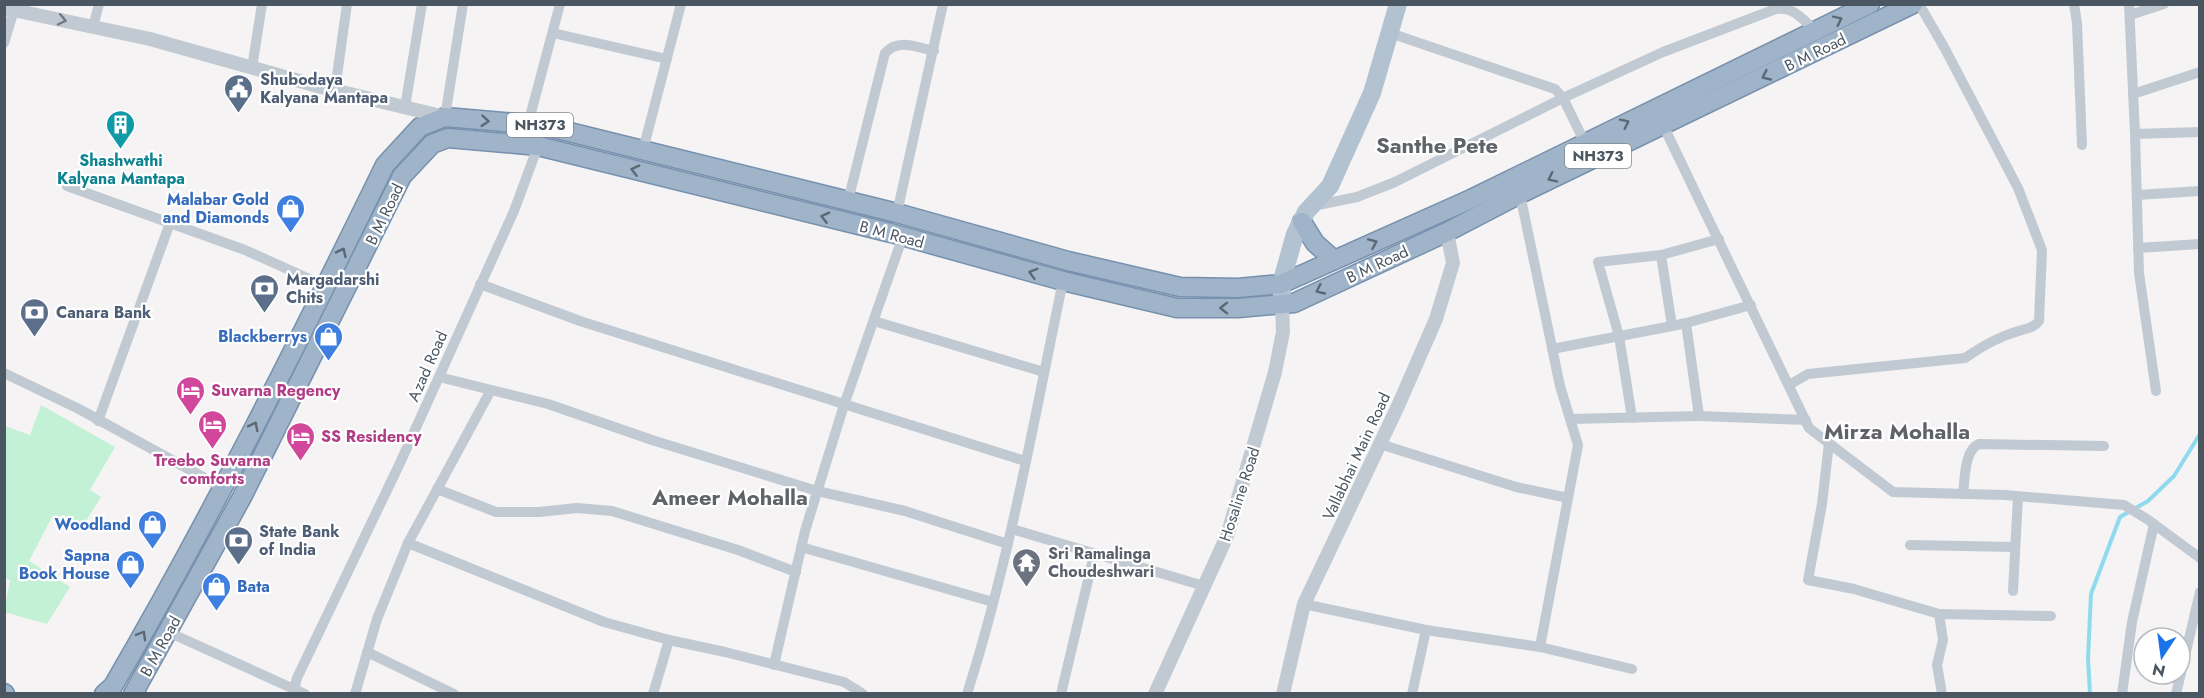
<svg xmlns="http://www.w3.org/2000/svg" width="2204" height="698" font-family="Jost,sans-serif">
<rect width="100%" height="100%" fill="#f5f3f3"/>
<!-- grass -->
<polygon fill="#c3f1d5" points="41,405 115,447 90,490 101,497 81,529 74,532 52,517 29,561 70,587 47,624 4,612 10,580 4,578 5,426 30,435"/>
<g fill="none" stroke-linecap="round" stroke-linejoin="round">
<!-- stream -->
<polyline stroke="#90daee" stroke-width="4" points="2090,694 2088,658 2091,594 2120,517 2148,501 2174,476 2200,434"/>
<defs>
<g id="trunk">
<polyline points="1302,222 1315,243 1334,260"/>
<polyline points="4,693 5,694"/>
<path d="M104,694L113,686C212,516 299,341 385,165L420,127L445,117L541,125L897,213L1068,261L1180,287L1238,288L1281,284L1471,199L1870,4"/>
<polyline points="133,694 242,497 402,176 432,144 448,138 538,146 891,233 1063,281 1177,308 1238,308 1294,303 1447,232 1520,194 1913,4"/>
</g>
</defs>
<!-- trunk casing -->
<use href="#trunk" stroke="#7690ad" stroke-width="21"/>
<!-- minor -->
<g stroke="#c1cad2" stroke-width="10">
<polyline points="2074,4 2077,23 2082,145"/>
<polyline points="2129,4 2135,134"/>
<polyline points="2130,15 2164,4"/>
<polyline points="93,27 99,4"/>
<polyline points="553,33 667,59"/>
<polyline points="1390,33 1555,89 1563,98 1585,143"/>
<polyline points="4,43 14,10"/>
<polyline points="252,68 262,4"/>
<polyline points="335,90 347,4"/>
<polyline points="2133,94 2200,72"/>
<polyline points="405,107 422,4"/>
<polyline points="445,117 463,4"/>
<polyline points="528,124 560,4"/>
<polyline points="1663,125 1809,428 1893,492 2005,495 2124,505 2147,519 2200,558"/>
<polyline points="643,150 681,4"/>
<polyline points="67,186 245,250 325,286"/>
<polyline points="2137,195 2200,191"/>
<path d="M848,201L885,53C898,38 917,47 934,51"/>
<path d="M1313,206L1357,197L1395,182L1563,98L1663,52L1773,10C1792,4 1802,19 1816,31"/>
<polyline points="897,213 943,4"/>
<polyline points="2138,248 2200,244"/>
<polyline points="480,284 580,321 1025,461"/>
<polyline points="874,321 1044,372"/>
<polyline points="1686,323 1751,305"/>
<polyline points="1552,349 1672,326 1661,255 1719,239"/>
<polyline points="4,373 79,409 223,488"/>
<polyline points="439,377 548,404 652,440 817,491 905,511 1008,544"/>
<path d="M1789,385L1808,374L1965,358C1984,345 2000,336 2022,330C2029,328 2034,327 2039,321L2042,250L2018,188L1944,47L1919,4"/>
<polyline points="2156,391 2139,273 2135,134 2200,132"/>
<polyline points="1699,416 1806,420"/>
<polyline points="1632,418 1619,336 1598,262 1661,255"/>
<polyline points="1570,419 1699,416 1686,323 1672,326"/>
<polyline points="98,421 170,223"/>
<polyline points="1829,443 1822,504 1808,580 1854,589 1939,614 1943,640 1937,665 1942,694"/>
<polyline points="1380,444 1516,487 1568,498"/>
<polyline points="437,489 496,512 539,512 577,508 612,511 738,550 796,572"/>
<path d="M1963,494C1965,480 1964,450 1979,444L2104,446"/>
<polyline points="1012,529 1204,586"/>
<polyline points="408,543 491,390"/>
<polyline points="1910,545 2015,547"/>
<polyline points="801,547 993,602"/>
<polyline points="2013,591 2018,496"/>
<polyline points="1304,604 1426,630"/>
<polyline points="1939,614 2051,616"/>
<polyline points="168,632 305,694"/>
<polyline points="1540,647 1632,669"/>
<polyline points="367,652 454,694"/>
<polyline points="774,665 805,531 844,405 903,236"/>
<polyline points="293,694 297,678 400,463 514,211 538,146"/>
<polyline points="355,694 377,619 408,543 604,622 669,640 725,652 844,682 863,694"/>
<polyline points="653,694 669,640"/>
<path d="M967,694C1010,559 1034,419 1063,281"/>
<polyline points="1061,694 1094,555"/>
<polyline points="1412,694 1426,630 1540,647 1578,445 1560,386 1520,194"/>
<polyline points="2122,694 2132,622 2154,524"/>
<polyline points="2176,694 2200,592"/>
</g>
<!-- tertiary -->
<g stroke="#c1cad2" stroke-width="14">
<polyline points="4,8 150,39 321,87 445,117"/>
<polyline points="1155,694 1227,536 1275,372 1283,332 1282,305"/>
<polyline points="1283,694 1304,604 1398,406 1436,319 1453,263 1447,232"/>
</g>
<!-- primary -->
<polyline stroke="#b3c2d1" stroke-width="18" points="1282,297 1281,284 1295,234 1306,212 1330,186 1372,93 1398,4"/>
<!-- trunk -->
<use href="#trunk" stroke="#9fb4c9" stroke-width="18"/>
</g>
<!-- one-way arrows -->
<defs><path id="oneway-chevron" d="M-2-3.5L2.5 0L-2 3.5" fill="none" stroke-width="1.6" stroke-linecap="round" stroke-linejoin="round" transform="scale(1.5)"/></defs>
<use stroke="#6e7983" href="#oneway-chevron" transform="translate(62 20) rotate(12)"/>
<g stroke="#5b6976">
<use href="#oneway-chevron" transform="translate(1838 20) rotate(-26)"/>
<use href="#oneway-chevron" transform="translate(1766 76) rotate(155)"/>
<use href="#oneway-chevron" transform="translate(485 121) rotate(5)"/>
<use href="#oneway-chevron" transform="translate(1625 123) rotate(-26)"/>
<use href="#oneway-chevron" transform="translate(635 170) rotate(-166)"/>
<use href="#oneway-chevron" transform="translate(1552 178) rotate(154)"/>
<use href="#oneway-chevron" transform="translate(825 217) rotate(-166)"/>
<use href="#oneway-chevron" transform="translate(1373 243) rotate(-24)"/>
<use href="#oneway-chevron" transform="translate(342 252) rotate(-64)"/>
<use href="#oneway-chevron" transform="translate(1033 273) rotate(-164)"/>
<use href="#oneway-chevron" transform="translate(1320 290) rotate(155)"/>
<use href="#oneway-chevron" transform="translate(1224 308) rotate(-180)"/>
<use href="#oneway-chevron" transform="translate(254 426) rotate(-63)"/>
<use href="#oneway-chevron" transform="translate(142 635) rotate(-60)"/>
</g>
<!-- icons -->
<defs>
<symbol id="civic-pin" viewBox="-11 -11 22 30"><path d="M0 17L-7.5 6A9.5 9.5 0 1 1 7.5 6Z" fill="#5c6f8a" stroke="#fff"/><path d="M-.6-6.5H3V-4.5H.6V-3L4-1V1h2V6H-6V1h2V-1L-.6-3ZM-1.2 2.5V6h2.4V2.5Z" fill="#fff"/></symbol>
<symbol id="building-pin" viewBox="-11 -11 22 30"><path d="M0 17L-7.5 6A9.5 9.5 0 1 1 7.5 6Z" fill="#0f9aa8" stroke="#fff"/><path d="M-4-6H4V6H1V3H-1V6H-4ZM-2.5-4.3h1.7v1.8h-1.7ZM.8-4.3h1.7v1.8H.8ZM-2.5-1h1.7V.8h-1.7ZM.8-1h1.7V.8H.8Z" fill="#fff"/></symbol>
<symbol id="shop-pin" viewBox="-11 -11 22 30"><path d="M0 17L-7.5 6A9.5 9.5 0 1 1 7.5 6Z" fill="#3f7fe0" stroke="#fff"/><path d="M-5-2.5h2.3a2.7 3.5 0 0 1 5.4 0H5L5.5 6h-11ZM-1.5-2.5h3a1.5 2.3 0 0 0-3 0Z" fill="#fff"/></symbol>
<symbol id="bank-pin" viewBox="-11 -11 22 30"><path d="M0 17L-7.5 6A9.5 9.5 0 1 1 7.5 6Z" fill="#5c6f8a" stroke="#fff"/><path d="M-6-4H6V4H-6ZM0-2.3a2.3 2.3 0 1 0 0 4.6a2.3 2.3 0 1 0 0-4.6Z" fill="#fff"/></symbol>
<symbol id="hotel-pin" viewBox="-11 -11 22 30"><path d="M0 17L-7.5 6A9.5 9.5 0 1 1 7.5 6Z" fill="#d1479c" stroke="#fff"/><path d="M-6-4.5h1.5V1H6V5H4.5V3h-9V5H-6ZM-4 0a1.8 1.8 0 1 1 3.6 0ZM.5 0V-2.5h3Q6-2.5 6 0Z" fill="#fff"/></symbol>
<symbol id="temple-pin" viewBox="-11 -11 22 30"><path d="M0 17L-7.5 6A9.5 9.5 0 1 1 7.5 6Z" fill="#6b7280" stroke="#fff"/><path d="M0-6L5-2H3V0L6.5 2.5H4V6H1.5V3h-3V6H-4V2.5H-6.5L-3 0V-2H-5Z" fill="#fff"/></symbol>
</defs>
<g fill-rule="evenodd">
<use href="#civic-pin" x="222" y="72" width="33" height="45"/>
<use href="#building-pin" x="104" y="108" width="33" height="45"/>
<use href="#shop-pin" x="274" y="192" width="33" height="45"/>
<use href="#bank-pin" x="248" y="272" width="33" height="45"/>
<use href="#bank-pin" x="18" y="296" width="33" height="45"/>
<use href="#shop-pin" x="312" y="320" width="33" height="45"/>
<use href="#hotel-pin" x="174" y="374" width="33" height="45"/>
<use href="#hotel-pin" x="196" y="408" width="33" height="45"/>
<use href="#hotel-pin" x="284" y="420" width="33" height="45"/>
<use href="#shop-pin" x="136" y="508" width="33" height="45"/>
<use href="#bank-pin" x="222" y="524" width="33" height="45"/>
<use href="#temple-pin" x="1010" y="546" width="33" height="45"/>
<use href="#shop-pin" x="114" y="548" width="33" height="45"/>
<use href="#shop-pin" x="200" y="570" width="33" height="45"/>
</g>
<g text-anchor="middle" stroke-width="4.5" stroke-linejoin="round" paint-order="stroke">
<!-- shield labels -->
<g fill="#fff" stroke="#808990" stroke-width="1.5">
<rect x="507" y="113" width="66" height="24" rx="4.5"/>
<rect x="1565" y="144" width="66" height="24" rx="4.5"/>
</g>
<g font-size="15" font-weight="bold" fill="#4a5661">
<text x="540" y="130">NH373</text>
<text x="1598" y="161">NH373</text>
</g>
<!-- street labels -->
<g font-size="16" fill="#4a5661" stroke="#fff">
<text transform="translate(1815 52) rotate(-26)" y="6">B M Road</text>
<text transform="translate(384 214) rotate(-64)" y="6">B M Road</text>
<text transform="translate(892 234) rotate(15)" y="6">B M Road</text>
<text transform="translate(1377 264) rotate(-25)" y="6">B M Road</text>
<text transform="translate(427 366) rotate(-66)" y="6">Azad Road</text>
<text transform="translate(1356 456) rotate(-65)" y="6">Vallabhai Main Road</text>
<text transform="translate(1239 494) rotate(-72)" y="6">Hosaline Road</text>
<text transform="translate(160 646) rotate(-61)" y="6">B M Road</text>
</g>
<!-- service labels -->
<g font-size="16" font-weight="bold" fill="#4e5e75" stroke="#fff" text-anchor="start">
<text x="260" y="85">Shubodaya<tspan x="260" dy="18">Kalyana Mantapa</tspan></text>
<text x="286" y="285">Margadarshi<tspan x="286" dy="18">Chits</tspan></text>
<text x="56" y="318">Canara Bank</text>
<text x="259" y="537">State Bank<tspan x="259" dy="18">of India</tspan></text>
</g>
<!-- culture labels -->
<g font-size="16" font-weight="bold" fill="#0d838f" stroke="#fff">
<text x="121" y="166">Shashwathi<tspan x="121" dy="18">Kalyana Mantapa</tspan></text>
</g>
<!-- shop labels -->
<g font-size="16" font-weight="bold" fill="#366cbe" stroke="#fff" text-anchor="end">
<text x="269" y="205">Malabar Gold<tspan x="269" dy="18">and Diamonds</tspan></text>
<text x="307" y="342">Blackberrys</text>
<text x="131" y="530">Woodland</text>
<text x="110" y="561">Sapna<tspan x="110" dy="18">Book House</tspan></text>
<text x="237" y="592" text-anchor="start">Bata</text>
</g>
<!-- hotel labels -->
<g font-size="16" font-weight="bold" fill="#b23c85" stroke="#fff" text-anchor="start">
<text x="211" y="396">Suvarna Regency</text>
<text x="321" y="442">SS Residency</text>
<text x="212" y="466" text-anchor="middle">Treebo Suvarna<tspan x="212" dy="18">comforts</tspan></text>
</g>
<!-- worship labels -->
<g font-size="16" font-weight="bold" fill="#5b616d" stroke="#fff" text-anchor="start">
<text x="1048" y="559">Sri Ramalinga<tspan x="1048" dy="18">Choudeshwari</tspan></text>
</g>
<!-- district labels -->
<g font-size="22" font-weight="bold" fill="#5f6368" stroke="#fff">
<text x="1437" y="153">Santhe Pete</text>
<text x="1897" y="439">Mirza Mohalla</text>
<text x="730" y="505">Ameer Mohalla</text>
</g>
</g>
<!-- border -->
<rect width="2204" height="698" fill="none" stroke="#4a5661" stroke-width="12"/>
<!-- north arrow -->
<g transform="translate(2162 656) rotate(193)"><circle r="28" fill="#ffffff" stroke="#b7bbc0" stroke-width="1.5"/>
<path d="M0-4.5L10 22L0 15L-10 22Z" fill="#1a73e8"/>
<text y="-9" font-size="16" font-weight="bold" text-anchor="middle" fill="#4a5661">N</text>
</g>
</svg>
